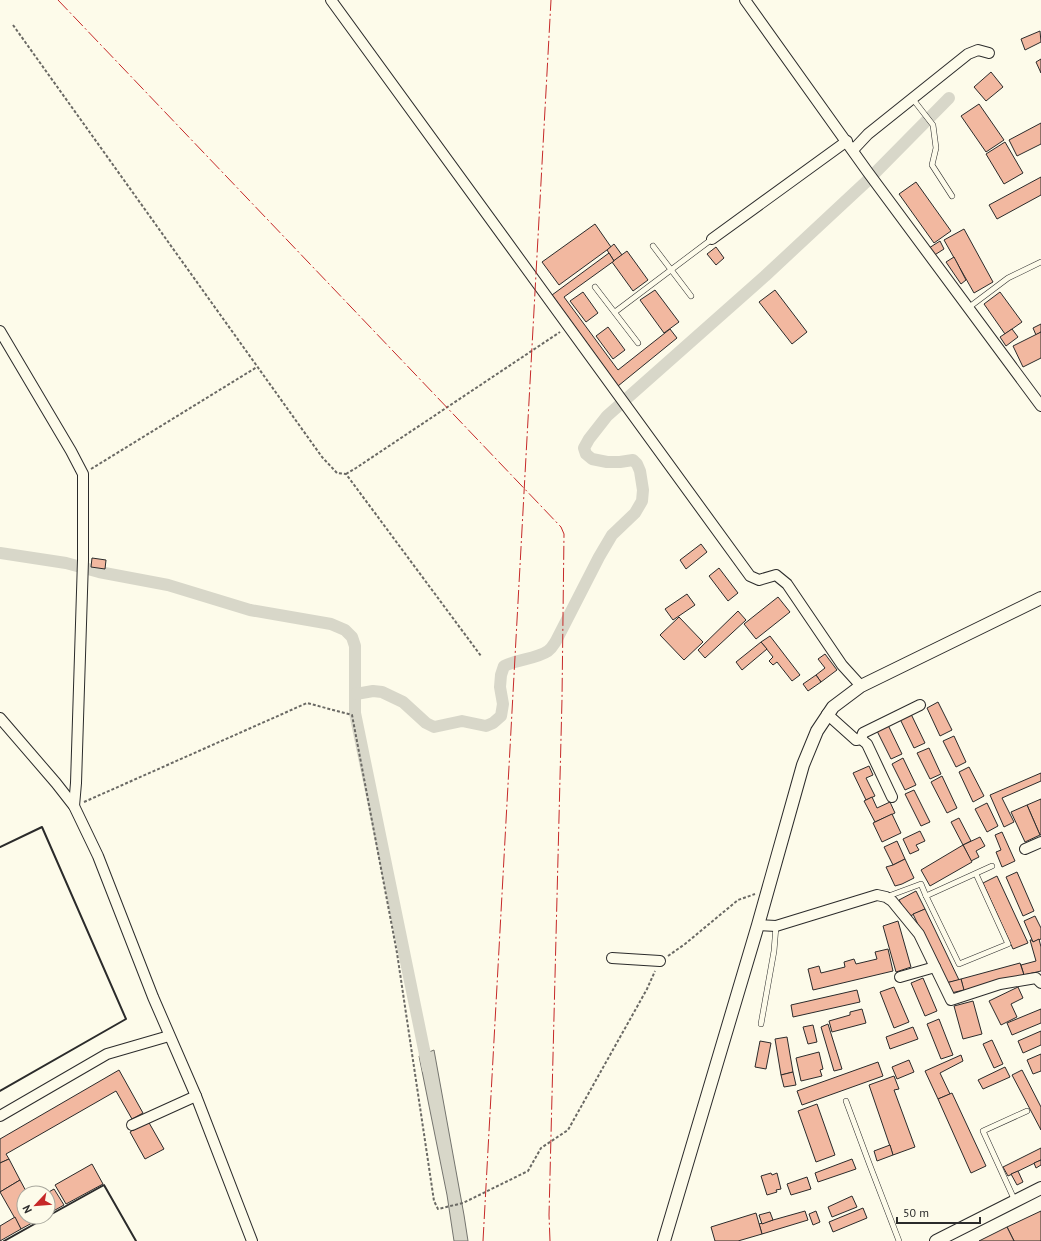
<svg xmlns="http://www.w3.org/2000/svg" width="1041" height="1241" font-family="'PT Sans',sans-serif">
<rect width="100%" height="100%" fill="#fdfbea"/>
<!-- water -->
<polygon fill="#d8d7c9" stroke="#74746e" points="434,1050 464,1215 468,1241 454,1241 447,1195 419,1056"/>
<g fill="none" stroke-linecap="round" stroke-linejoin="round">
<!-- canal -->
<g stroke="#d8d7c9" stroke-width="12">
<polyline points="0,553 66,563 99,572 168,585 250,610 331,624 345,630 352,637 355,646 355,713 428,1069"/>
<path d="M356,694L373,691L382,692L403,702L426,723L434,727L462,721L486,726L493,723L501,716L503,704L500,687L501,675L504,666C518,659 536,659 548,651C552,648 554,644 556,641L599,557L612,535L635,513L642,501L643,490L640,471L637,464L633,460L620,462H607L592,459L586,454L584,448L589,439L607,416L765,276L867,181L949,98"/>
</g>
</g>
<!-- building -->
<g fill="#f2b8a0" stroke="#2b2b2b">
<polygon points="1040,31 1041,42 1025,50 1021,39"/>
<polygon points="1041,59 1041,73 1036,62"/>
<polygon points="991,72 1003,87 986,101 974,87"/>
<polygon points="979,104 1004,140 986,152 961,116"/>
<polygon points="1041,123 1041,144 1017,156 1009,140"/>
<polygon points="1005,142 1023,173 1004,184 986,154"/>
<polygon points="1041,177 1041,195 997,219 989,205"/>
<polygon points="916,182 951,231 934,243 899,194"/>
<polygon points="595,224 611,247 559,285 542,262"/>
<polygon points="964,229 993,282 974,293 944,240"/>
<polygon points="940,241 944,249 933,256 929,248"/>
<polygon points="614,244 622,255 614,261 607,250"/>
<polygon points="716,247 724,258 716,265 707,254"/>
<polygon points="627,251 648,280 633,291 612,262"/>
<polygon points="609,253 614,261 564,297 618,370 670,329 677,338 618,386 552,295"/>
<polygon points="954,257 966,280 961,284 946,262"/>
<polygon points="655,290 679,322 664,333 640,300"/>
<polygon points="775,290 807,332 792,344 759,302"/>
<polygon points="583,292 598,313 586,322 570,301"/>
<polygon points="1000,292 1022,322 1005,334 984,304"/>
<polygon points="1041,324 1041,332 1036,335 1033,328"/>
<polygon points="608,327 625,350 613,359 596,336"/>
<polygon points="1012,329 1018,337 1006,346 1000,337"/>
<polygon points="1041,332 1041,358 1023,367 1013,346"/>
<polygon points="701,544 707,552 686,569 680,560"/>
<polygon points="92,558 106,560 105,569 91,567"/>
<polygon points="719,568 738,593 728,601 709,576"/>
<polygon points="687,594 695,605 673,620 665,609"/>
<polygon points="778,597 790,612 756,639 744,624"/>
<polygon points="738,611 746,620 705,658 698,650"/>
<polygon points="679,617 703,642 684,660 660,635"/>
<polygon points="770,636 800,675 792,681 777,662 773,665 769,661 773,657 761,642"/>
<polygon points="761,642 767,649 742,670 736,662"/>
<polygon points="825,654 837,670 821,682 816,675 825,668 818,659"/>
<polygon points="816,675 821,682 808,691 803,684"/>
<polygon points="938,702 952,730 940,736 927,708"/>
<polygon points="911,714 925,743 914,748 900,719"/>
<polygon points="888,725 902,754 891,759 877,731"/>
<polygon points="954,736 966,762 956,767 943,741"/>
<polygon points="929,748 941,774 930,779 917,753"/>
<polygon points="903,758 916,785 905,790 892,764"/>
<polygon points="869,766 873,775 866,778 875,796 866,800 853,773"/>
<polygon points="969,767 984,796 973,802 959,772"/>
<polygon points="1041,773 1041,781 1002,798 1014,822 1004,827 990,795"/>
<polygon points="942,776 957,808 947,813 931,782"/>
<polygon points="914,790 930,822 921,826 905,794"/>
<polygon points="872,797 877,808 890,802 895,813 875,822 864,801"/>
<polygon points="1041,799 1041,835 1040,835 1027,805"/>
<polygon points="987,803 998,826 987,832 975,809"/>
<polygon points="1027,805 1040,835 1025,842 1011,812"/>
<polygon points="892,814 901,833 882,842 873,823"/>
<polygon points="959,818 971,841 963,845 951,822"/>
<polygon points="920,831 925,841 916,845 919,850 910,854 903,839"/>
<polygon points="1002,832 1015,861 1002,867 996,852 1001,850 995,835"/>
<polygon points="980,837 985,846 976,851 979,857 971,861 963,845"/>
<polygon points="897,841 905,859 893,865 884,847"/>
<polygon points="963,845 972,862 930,886 921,870"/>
<polygon points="905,859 914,878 902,884 895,886 886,867 893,865"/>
<polygon points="1017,872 1034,911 1023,916 1006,877"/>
<polygon points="997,876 1028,943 1013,949 983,883"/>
<polygon points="916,891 925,909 908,917 899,900"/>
<polygon points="925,909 959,980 946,983 913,914"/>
<polygon points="1035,916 1041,928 1041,939 1033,942 1024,921"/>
<polygon points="898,921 911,967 896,972 883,926"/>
<polygon points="1039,939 1041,947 1041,971 1024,975 1021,965 1036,961 1030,940 1032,940 1033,942"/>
<polygon points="888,949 893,971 813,990 808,969 819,966 821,973 845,967 844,962 854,959 856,964 877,959 875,952"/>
<polygon points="1020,963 1024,975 964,992 961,979"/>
<polygon points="923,978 937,1011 925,1016 911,983"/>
<polygon points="961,979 964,990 951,993 946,983"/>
<polygon points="894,987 909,1022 894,1028 880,992"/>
<polygon points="1018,987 1023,998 1011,1004 1017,1017 1001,1025 989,1001"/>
<polygon points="857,990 860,1002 793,1017 791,1005"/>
<polygon points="973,1001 982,1034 963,1039 954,1006"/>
<polygon points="862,1009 866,1023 832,1032 829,1021 850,1015 850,1012"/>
<polygon points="1041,1009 1041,1023 1012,1035 1007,1023"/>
<polygon points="939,1019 953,1055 941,1059 927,1024"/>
<polygon points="828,1024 842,1069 834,1071 821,1027"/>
<polygon points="813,1025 817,1042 808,1044 803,1027"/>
<polygon points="913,1027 918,1039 890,1049 886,1037"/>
<polygon points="1041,1031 1041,1045 1023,1053 1018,1041"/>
<polygon points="787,1037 793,1072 781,1075 775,1039"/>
<polygon points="992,1040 1003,1064 994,1068 983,1044"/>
<polygon points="760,1041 771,1043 766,1069 755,1067"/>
<polygon points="819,1052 823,1069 820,1070 822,1076 801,1081 796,1058"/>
<polygon points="1041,1054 1041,1071 1033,1074 1027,1060"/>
<polygon points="961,1055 963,1061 940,1073 950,1094 938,1099 925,1071"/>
<polygon points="909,1060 914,1072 897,1079 892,1067"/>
<polygon points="878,1062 883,1076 802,1105 797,1091"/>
<polygon points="1005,1067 1010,1077 983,1089 978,1080"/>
<polygon points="119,1070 143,1113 132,1119 116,1091 6,1154 9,1159 0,1163 0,1139"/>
<polygon points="1022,1070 1041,1107 1041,1130 1012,1075"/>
<polygon points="793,1072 796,1085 784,1087 781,1075"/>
<polygon points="894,1076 899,1089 894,1090 915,1147 893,1155 869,1085"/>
<polygon points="952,1093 986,1166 971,1173 938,1099"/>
<polygon points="817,1104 835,1155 816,1162 798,1111"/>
<polygon points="148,1121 164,1149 145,1159 130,1132"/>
<polygon points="890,1145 893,1155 877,1161 874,1151"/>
<polygon points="1041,1148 1041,1160 1008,1176 1003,1167"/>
<polygon points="9,1159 20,1180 0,1192 0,1163"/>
<polygon points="852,1159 856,1169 818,1182 815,1173"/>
<polygon points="1041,1160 1041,1165 1036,1168 1034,1163"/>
<polygon points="92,1164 103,1184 66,1204 55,1185"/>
<polygon points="1018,1171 1023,1182 1017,1185 1011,1174"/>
<polygon points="771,1173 772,1175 777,1173 781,1189 776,1190 777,1192 767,1195 761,1176"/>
<polygon points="807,1177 811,1189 791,1195 787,1184"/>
<polygon points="20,1180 27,1193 24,1193 24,1217 43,1217 21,1229 0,1192"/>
<polygon points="54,1189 64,1205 48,1214 48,1193 47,1193"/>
<polygon points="852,1196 857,1207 832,1217 828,1207"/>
<polygon points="863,1208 867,1218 833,1232 829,1222"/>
<polygon points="805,1211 808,1220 762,1234 759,1224"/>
<polygon points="816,1211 820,1222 813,1225 809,1214"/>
<polygon points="1041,1211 1041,1241 1014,1241 1007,1227"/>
<polygon points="770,1212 773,1220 762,1224 759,1215"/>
<polygon points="756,1213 762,1234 738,1241 715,1241 711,1227"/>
<polygon points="15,1217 21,1229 0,1241 0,1226"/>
<polygon points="1007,1227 1014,1241 979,1241"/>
</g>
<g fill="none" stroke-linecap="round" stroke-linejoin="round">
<defs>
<g id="service">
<polyline points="912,98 933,125 936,148 932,165 952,196"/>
<polyline points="653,246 691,296"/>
<polyline points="595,287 638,343"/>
<polyline points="968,308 1008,278 1041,262"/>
<polyline points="615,312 712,239"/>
<polyline points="926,896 959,964 1008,944 976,874"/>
<polyline points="886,897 921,884 926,896 992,866"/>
<polyline points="761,1024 774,951 776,926"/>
<polyline points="846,1101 869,1163 899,1241"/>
<polyline points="1015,1201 983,1131 1027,1111"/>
</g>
<g id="minor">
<polyline points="331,0 750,576 759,580 776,575 787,584 842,665 861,686"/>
<polyline points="745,0 867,171 1041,406"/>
<polyline points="853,150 868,134 968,54 978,50 989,53"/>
<polyline points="712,239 847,141"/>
<polyline points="0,331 71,451 83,474 83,560 76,783 74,806"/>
<polyline points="827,714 856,740 861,739 867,744 892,797"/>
<polyline points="0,718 56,783 74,806 98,856 153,997 196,1096 252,1241"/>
<polyline points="861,739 863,733 920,705"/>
<polyline points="1025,849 1041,842"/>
<polyline points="758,925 776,926 877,895 886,897 892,901 919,934 951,1000 1000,984 1036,978 1041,983"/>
<polyline points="612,958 660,961"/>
<polyline points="900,977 935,967"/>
<polyline points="0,1116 107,1054 169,1036"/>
<polyline points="132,1125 196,1096"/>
</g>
<g id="tertiary">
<polyline points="664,1241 758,925 803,765 817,731 833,707 861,686 1041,598"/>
<polyline points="936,1241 1041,1188"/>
</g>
</defs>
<!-- service casing -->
<use href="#service" stroke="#2b2b2b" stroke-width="6"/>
<!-- minor casing -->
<use href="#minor" stroke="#2b2b2b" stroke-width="12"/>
<!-- tertiary casing -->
<use href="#tertiary" stroke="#2b2b2b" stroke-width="14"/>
<!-- path -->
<g stroke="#6a6964" stroke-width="2" stroke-dasharray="3 2" stroke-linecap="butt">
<polyline points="13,25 322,457 337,473 346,474 481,656"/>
<polyline points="91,469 257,367"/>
<polyline points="346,474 356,468 560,332"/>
<polyline points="84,802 307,703 352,715 397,953 434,1201 438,1209 463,1203 528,1171 541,1148 568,1130 647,989 655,971"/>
<polyline points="668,956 685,944 738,900 755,894"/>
</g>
<!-- service -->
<use href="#service" stroke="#fdfbea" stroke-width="5"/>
<!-- minor -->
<use href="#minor" stroke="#fdfbea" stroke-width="10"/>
<!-- tertiary -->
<use href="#tertiary" stroke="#fdfbea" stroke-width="12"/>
<!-- wall -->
<g stroke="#2b2b2b" stroke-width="2">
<polyline points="0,847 42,827 126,1019 0,1091"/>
<polyline points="48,1216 104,1185 136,1241"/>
<polyline points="4,1241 47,1217"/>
</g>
<!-- power -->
<g stroke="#c62828" stroke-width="1" stroke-dasharray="14 3 2 3" stroke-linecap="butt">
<polyline points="58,0 561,527 564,534 562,699 549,1215 550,1241"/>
<polyline points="483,1241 551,0"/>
</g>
</g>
<!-- north arrow -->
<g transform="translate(36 1205) rotate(244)"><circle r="19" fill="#fdfbea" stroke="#a9a89e"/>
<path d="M0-3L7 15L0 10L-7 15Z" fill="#c62828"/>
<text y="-6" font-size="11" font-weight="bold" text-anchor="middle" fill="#2b2b2b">N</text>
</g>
<!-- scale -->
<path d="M897 1217v6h83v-6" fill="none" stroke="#2b2b2b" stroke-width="2"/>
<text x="903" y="1217" font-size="12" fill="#2b2b2b" stroke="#fdfbea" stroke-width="3" paint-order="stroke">50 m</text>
</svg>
